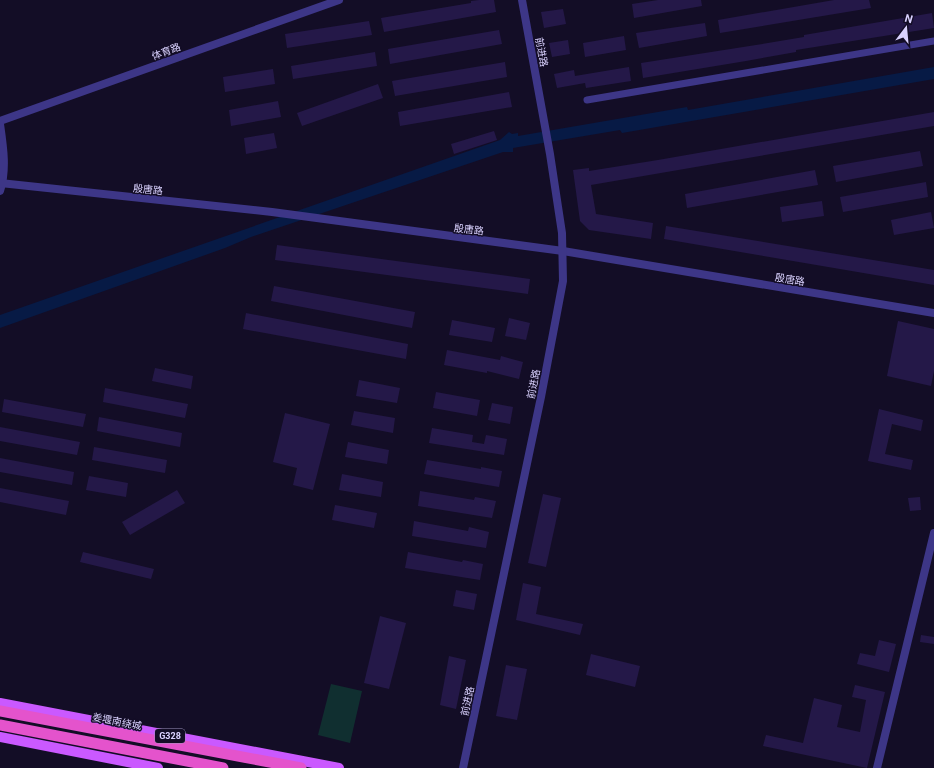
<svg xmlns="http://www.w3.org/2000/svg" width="934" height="768" font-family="Roboto,'Noto Sans SC',sans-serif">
<rect width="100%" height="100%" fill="#130d26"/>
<!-- green -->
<polygon fill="#102f30" points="331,684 362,691 350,743 318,735"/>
<!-- water -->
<polygon fill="#071a45" points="934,67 934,79 622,133 620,130 513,148 513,152 503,152 251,237 225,248 0,328 0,315 500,140 509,132 512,134 518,133 518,136 687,107 688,110"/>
<!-- building -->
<g fill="#241848">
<polygon points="479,0 494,0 496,12 384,32 381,18 471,3 471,1"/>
<polygon points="658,0 701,0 702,6 634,18 632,4"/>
<polygon points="834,0 869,0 871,8 720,33 718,20"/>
<polygon points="563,9 566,24 544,28 541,12"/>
<polygon points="932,13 934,28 796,50 796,52 746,61 643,78 641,63 768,43 804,37 804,35"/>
<polygon points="369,21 372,35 287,48 285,34"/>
<polygon points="705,23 707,36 639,48 636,33"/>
<polygon points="499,30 502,44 390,64 388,49"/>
<polygon points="624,36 626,50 585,57 583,43"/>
<polygon points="568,40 570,54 552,57 549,43"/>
<polygon points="375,52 377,66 293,79 291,66"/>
<polygon points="505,62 507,77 395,96 392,81"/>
<polygon points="629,67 631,81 586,88 585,83 557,88 554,74 574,70 575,76"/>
<polygon points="273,69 275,84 225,92 223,77"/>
<polygon points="378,84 383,98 302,126 297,113"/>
<polygon points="509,92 512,107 400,126 398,112"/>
<polygon points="278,101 281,117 231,126 229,110"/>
<polygon points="934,112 934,126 591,185 596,214 653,223 651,239 589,230 580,221 573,170 589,168 589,171 658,160"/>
<polygon points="494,131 497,140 454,154 451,144"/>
<polygon points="274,133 277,148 246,154 244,138"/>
<polygon points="920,151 923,166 836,182 833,166"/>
<polygon points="815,170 818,185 687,208 685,194"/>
<polygon points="926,182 928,197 843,212 840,197"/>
<polygon points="822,201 824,216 782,222 780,207"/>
<polygon points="931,212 934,228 894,235 891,220"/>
<polygon points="666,226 934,270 934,285 664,239"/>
<polygon points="277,245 530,279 528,294 275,260"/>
<polygon points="274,286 415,312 412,328 271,301"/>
<polygon points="246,313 408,344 406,359 243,329"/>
<polygon points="509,318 530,323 526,340 505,336"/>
<polygon points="452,320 495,328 492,342 449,335"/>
<polygon points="898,321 934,329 934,371 931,386 887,376"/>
<polygon points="447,350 500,360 501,356 523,362 519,379 487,371 487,373 444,365"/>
<polygon points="155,368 193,376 191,389 152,381"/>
<polygon points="359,380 400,388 397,403 356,396"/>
<polygon points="105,388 188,404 185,418 103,402"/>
<polygon points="436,392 480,400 477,416 433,408"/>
<polygon points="4,399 86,414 83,427 2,412"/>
<polygon points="492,403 513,407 510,424 488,420"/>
<polygon points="879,409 923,420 921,431 892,424 885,454 913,460 911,470 868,461"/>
<polygon points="354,411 395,418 393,433 351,425"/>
<polygon points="285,413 330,424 313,490 293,485 297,468 273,462"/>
<polygon points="99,417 182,433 180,447 97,431"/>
<polygon points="0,427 80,442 77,455 0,441"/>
<polygon points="432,428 473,435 472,442 484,444 486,435 507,439 504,455 429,443"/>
<polygon points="348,442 389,450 387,464 345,457"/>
<polygon points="94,447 167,460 165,473 92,460"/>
<polygon points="0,458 74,472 72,485 0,472"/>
<polygon points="427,460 481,469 481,467 502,471 499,487 424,474"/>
<polygon points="342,474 383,482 381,497 339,490"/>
<polygon points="89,476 128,483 126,497 86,490"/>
<polygon points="0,488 69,501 66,515 0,502"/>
<polygon points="177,490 185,503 130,535 122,522"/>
<polygon points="420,491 474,500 475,497 496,501 492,518 418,506"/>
<polygon points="543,494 561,498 546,567 528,563"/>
<polygon points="920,497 921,510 910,511 908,498"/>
<polygon points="335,505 377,513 374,528 332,520"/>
<polygon points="414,521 468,531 469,527 489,532 486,548 412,536"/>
<polygon points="83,552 154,569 151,579 80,562"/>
<polygon points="408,552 462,562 463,560 483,564 480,580 405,568"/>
<polygon points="523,583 541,587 536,614 583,624 580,635 516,620"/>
<polygon points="456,590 477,594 474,610 453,606"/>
<polygon points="380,616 406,623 389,689 364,683"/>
<polygon points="921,635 934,637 934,644 920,642"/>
<polygon points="879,640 896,644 889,672 857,664 860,653 875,656"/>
<polygon points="591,654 640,666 635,687 586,675"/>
<polygon points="449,656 466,660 456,709 440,705"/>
<polygon points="506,665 527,669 517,720 496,716"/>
<polygon points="855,685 885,692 867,768 763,746 766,735 803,743 814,698 842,705 837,727 860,732 866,700 852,697"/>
</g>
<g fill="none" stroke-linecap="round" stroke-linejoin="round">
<!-- minor -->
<polyline stroke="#3d3687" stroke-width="7" points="587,100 934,41"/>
<!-- tertiary -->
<g stroke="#3d3687" stroke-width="8">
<polyline points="0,121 339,0"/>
<path d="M0,124C3,145 7,170 0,191"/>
<polyline points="0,183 272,212 563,251 934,313"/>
<polyline points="463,768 541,397 563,281 562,233 550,154 522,0"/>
<polyline points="877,768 934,533"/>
</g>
<!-- primary -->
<g stroke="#ca59ff" stroke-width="10">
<polyline points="0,703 339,768"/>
<polyline points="0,737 158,768"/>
</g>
<!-- trunk -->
<g stroke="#e453cc" stroke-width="11">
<polyline points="0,711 301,768"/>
<polyline points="0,725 223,768"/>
</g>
</g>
<g text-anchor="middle" stroke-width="3" stroke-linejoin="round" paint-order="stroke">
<!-- shield labels -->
<rect fill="#130d26" stroke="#9e97be" stroke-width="1" x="155" y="729" width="30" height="14" rx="3"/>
<g font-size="9" font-weight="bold" fill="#dad2ff">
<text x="170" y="739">G328</text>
</g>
<!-- street labels -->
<g font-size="10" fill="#dad2ff" stroke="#130d26">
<text transform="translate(166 51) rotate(-20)" y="4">体育路</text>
<text transform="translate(542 52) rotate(80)" y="4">前进路</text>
<text transform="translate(148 189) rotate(6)" y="4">殷唐路</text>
<text transform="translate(469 229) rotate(7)" y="4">殷唐路</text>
<text transform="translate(790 279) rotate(9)" y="4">殷唐路</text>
<text transform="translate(533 384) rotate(-79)" y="4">前进路</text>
<text transform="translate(467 701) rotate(-78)" y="4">前进路</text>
<text transform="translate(117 721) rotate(11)" y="4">姜堰南绕城</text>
</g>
</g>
<!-- north arrow -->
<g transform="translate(906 28) rotate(16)" stroke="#130d26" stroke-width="3" paint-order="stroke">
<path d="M0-3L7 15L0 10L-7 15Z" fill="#dad2ff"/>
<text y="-6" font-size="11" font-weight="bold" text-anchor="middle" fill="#dad2ff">N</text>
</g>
</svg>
